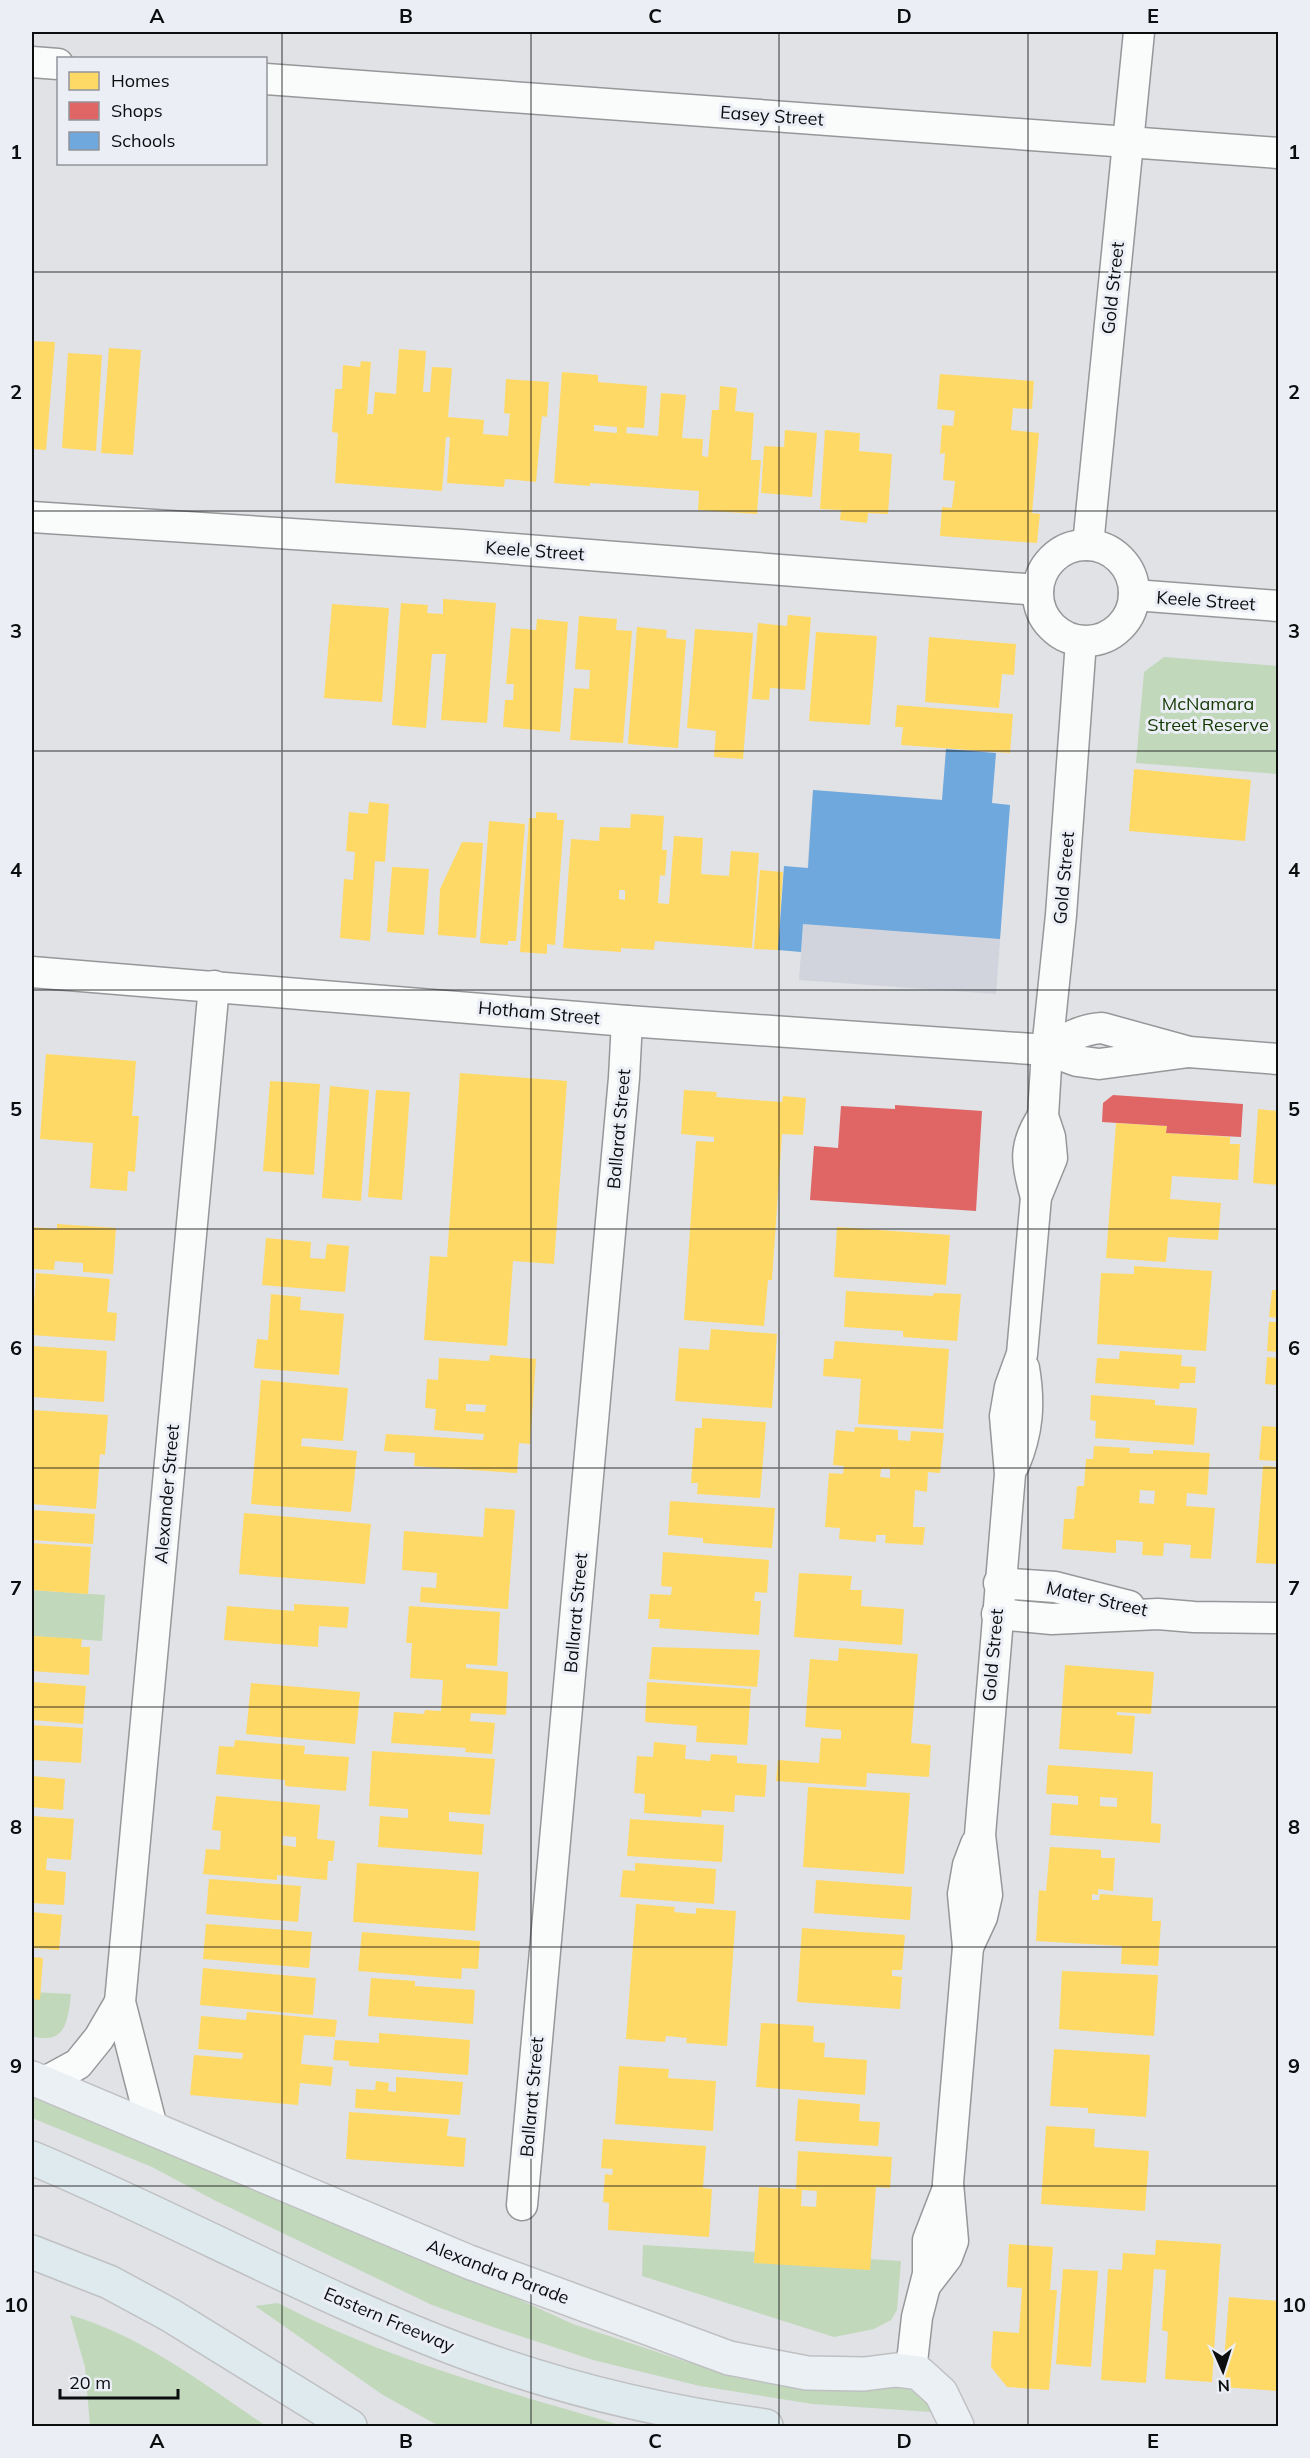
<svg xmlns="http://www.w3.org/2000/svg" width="1310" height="2458" font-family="Mulish,sans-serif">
<rect width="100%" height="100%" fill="#e1e2e6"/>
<!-- built -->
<polygon fill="#d1d4dd" points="813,790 1010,805 996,994 799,980"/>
<!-- green -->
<g fill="#c1d8bb">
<polygon points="1164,657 1278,666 1278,774 1136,763 1144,672"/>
<polygon points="32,1590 105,1595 102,1641 32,1636"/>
<path d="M32,1992L71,1994C68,2020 66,2046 32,2036Z"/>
<path d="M32,2093L465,2275L573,2324L684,2361L759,2382L899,2386C913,2390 927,2397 931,2412L813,2404L700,2386L593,2360L493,2327L432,2305L214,2200L152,2167L32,2118Z"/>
<polygon points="643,2245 901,2261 897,2310 891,2320 874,2329 834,2337 642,2276"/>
<path d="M278,2303C387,2360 506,2391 623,2426H439L383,2395L255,2306Z"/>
<path d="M70,2315C142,2336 204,2384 266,2426H90L85,2367Z"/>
</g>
<!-- homes -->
<g fill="#ffd966" fill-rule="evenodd">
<polygon points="32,341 55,342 46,450 32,449"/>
<polygon points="109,348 141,350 133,455 101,453"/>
<polygon points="399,349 426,351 423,392 430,392 432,367 452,368 448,417 484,420 483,434 508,436 510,414 504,413 506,379 549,382 547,417 542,416 536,482 505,479 504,487 447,483 450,437 446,437 442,491 335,483 338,433 332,432 335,389 342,389 343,365 360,367 361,361 371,362 367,414 373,414 375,392 396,394"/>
<polygon points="68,353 102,355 96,451 62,448"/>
<path d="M562,372L598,375V382L647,386L644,428L627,427L626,433L658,436L661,393L686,395L682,438L703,439L702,456L708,457L712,410H719L720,386L737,388L735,411L754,413L751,460H761L757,514L698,510L699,491L590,483V486L554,483ZM594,425L617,427V433L594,431Z"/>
<polygon points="940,374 1034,381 1032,409 1013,408 1011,430 1039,433 1032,513 1040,514 1037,543 940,536 942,507 952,508 955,481 943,480 945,453 940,454 942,425 953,426 955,411 937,409"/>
<polygon points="785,430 817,433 812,497 761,493 764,446 784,447"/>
<polygon points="825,430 860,433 859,451 892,454 888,514 868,513 867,523 840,520 841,510 820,509"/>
<polygon points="443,599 496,603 487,723 441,720 446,654 432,654 426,728 392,725 401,603 428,605 427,613 443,614"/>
<polygon points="332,604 389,608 382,702 324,698"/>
<polygon points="788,615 811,617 805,690 770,688 769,700 752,699 758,623 787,626"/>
<polygon points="579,616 617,619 616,630 632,631 623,743 570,740 574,688 589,689 590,670 575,669"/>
<polygon points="537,619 568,622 560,732 503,727 505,700 513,700 514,684 506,684 511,628 536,630"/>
<polygon points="637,627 667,630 666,638 686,640 678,748 628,744"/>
<polygon points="695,629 753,633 743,759 714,757 716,731 687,728"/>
<polygon points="816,632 877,636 870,725 809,721"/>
<polygon points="929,637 1016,644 1014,675 1002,674 999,708 925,702"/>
<polygon points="897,705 1013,714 1010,753 901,745 903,727 895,727"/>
<polygon points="1134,769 1251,780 1245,841 1129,831"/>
<polygon points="369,802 389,804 385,862 375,861 370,941 340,938 344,879 353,880 355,852 346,851 349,812 368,814"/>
<polygon points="536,812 557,813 557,820 564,820 555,945 547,944 547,954 520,952 529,818 536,818"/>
<path d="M631,814L664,816L662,850H667L665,876L660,875L658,903L669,904L674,836L703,838L701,874L729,876L731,851L759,853L752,948L655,941L654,950L621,948V952L563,948L571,839L599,841L600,827L630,828ZM619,890H625V900L619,899Z"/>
<polygon points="489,821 525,824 516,941 508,941 508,945 480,943"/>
<polygon points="462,842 483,843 476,938 438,935 440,889"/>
<polygon points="392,867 429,869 424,935 387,932"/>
<polygon points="760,870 783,872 778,950 754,949"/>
<polygon points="46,1054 136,1061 132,1116 139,1116 135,1172 128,1171 127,1191 90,1188 93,1143 40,1139"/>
<polygon points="460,1073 567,1081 554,1264 513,1261 507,1346 424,1340 430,1256 447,1257"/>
<polygon points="270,1081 320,1084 314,1175 263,1171"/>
<polygon points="330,1086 369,1090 361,1201 322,1198"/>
<polygon points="376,1090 410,1092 402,1200 368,1197"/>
<polygon points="684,1090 717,1092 716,1097 782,1102 783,1096 806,1098 803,1135 782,1134 772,1280 768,1280 764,1326 684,1320 696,1141 714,1142 714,1137 681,1134"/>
<polygon points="1258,1109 1278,1111 1278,1185 1253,1183"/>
<polygon points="1116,1123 1167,1126 1166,1133 1230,1137 1230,1144 1240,1144 1238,1180 1172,1176 1170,1199 1221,1203 1218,1240 1168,1237 1166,1262 1106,1258"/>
<polygon points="57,1224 116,1228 113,1274 83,1272 83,1263 55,1261 54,1270 32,1269 32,1227 57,1229"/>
<polygon points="837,1227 950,1235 946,1285 834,1277"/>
<polygon points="266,1238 311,1242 310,1258 325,1259 327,1244 349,1246 345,1292 262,1285"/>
<polygon points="1134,1266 1212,1271 1206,1351 1097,1344 1101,1273 1134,1274"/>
<polygon points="36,1273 110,1279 107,1312 117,1313 115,1341 32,1335"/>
<polygon points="1272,1290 1278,1290 1278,1318 1269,1317"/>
<polygon points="846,1291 933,1296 934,1293 961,1294 957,1341 903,1337 903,1331 844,1327"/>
<polygon points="271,1294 301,1297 300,1310 344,1314 339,1375 254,1368 257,1339 268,1340"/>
<polygon points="1269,1322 1278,1322 1278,1352 1267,1351"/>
<polygon points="711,1329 777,1334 772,1408 675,1401 679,1348 709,1350"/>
<polygon points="835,1341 949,1349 943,1429 858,1424 861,1379 823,1376 824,1359 833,1359"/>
<polygon points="32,1346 107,1351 104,1402 33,1397"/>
<polygon points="1120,1351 1182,1355 1181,1366 1196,1367 1195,1383 1180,1383 1179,1389 1095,1383 1097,1358 1119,1359"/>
<path d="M490,1355L536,1359L530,1444L519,1443L517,1473L414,1466L415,1453L384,1451L386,1434L483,1440L484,1434L434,1430L436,1409L425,1408L427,1379L438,1380L439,1358L489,1361ZM466,1404L486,1405L485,1412L466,1411Z"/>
<polygon points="1267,1357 1278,1358 1278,1385 1265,1384"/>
<polygon points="261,1380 348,1388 343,1441 302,1438 301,1446 357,1451 351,1512 251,1504"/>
<polygon points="1091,1395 1155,1400 1155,1405 1197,1408 1194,1445 1095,1438 1096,1421 1090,1420"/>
<polygon points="32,1410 108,1415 105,1455 100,1454 96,1509 32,1504"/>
<polygon points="702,1418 766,1422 760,1498 697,1494 698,1483 691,1483 693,1456 695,1428 702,1428"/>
<polygon points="1262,1426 1278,1427 1278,1461 1259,1460"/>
<path d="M855,1427L898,1430V1440L910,1441L911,1431L944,1433L940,1473L928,1472L927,1492L915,1490L913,1527H925L923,1545L885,1543L886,1535H876V1542L839,1539L840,1528L825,1527L829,1473L843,1474L844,1466L833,1465L836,1430L854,1432ZM881,1469H890V1478L880,1477Z"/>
<path d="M1094,1446L1130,1448L1129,1453L1153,1454V1450L1210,1453L1207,1495L1187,1493L1186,1506L1215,1508L1211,1559L1190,1558L1191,1545L1164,1543L1163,1556L1142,1555L1143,1542L1116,1540V1553L1062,1549L1064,1519H1074L1077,1486H1084L1086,1459H1093ZM1140,1490L1155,1491L1154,1504L1139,1503Z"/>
<polygon points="1263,1466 1278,1467 1278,1564 1256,1563"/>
<polygon points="670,1501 775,1508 772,1548 703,1543 703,1538 668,1535"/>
<polygon points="485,1508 515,1510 508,1609 420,1602 421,1587 436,1588 437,1573 402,1570 404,1531 483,1537"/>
<polygon points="32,1510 95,1514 93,1544 32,1540"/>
<polygon points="244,1513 371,1524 365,1584 239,1574"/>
<polygon points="32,1543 91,1547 88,1594 32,1590"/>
<polygon points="663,1552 769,1560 767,1593 755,1592 754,1601 761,1601 759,1635 659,1628 660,1619 648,1619 650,1594 671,1595 672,1587 661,1586"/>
<polygon points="799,1573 852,1576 850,1590 862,1590 861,1606 904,1609 902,1645 794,1637"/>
<polygon points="294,1604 349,1607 347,1628 319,1626 318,1647 224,1640 227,1606 294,1611"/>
<polygon points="409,1606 500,1612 497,1666 466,1664 466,1668 508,1672 506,1715 471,1713 470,1721 495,1723 492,1754 465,1752 466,1748 391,1743 394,1712 424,1714 425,1710 441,1711 443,1680 410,1678 412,1643 406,1643"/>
<polygon points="32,1636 82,1639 81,1647 90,1647 89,1675 32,1671"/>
<polygon points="652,1647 760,1650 757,1687 649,1679"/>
<polygon points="839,1648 918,1654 911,1743 931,1745 929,1777 867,1773 866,1787 776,1781 778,1760 819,1763 821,1738 841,1739 841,1730 805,1727 810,1659 838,1661"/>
<polygon points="1065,1665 1154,1672 1151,1714 1117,1712 1117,1715 1135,1716 1132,1754 1059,1749"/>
<polygon points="32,1682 86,1686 83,1724 32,1720"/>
<polygon points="647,1682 751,1689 747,1745 696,1742 697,1726 645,1722"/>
<polygon points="251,1683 360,1692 355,1744 246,1734"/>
<polygon points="32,1725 83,1728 81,1763 32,1760"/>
<polygon points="235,1740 305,1746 304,1754 349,1757 346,1791 285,1786 285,1780 216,1774 219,1746 234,1747"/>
<polygon points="654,1742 686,1745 685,1759 710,1761 711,1754 737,1756 737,1763 767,1765 765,1797 735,1795 734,1812 702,1810 701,1817 644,1813 645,1794 634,1793 637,1756 653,1757"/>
<polygon points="372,1751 495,1759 490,1815 449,1812 449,1821 484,1824 482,1855 378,1847 380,1816 408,1818 408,1809 369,1806"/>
<path d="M1048,1765L1153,1772L1151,1823L1161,1824L1160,1843L1050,1835L1052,1803L1078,1805V1796L1046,1794ZM1100,1797L1117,1798V1807L1100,1806Z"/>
<polygon points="32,1776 65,1779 63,1810 32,1807"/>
<polygon points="808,1787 910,1793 904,1874 803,1867"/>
<path d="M216,1796L320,1805L317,1839L335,1841L333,1861H328L327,1880L277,1875V1880L203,1874L206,1849L220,1850L221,1831L212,1830ZM283,1836L296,1837V1847L282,1845Z"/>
<polygon points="32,1816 74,1819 71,1860 47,1858 46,1870 66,1872 64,1905 32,1903"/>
<polygon points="630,1819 724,1825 722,1862 627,1856"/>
<polygon points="1050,1847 1101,1850 1101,1858 1115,1858 1113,1891 1098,1889 1098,1895 1092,1894 1092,1900 1099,1900 1100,1894 1153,1898 1152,1921 1161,1921 1158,1966 1121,1964 1122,1946 1036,1941 1039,1890 1046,1891"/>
<polygon points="357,1863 479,1872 475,1931 353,1922"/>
<polygon points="635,1863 716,1869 714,1904 620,1897 623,1870 635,1871"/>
<polygon points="209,1879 301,1886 298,1922 206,1914"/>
<polygon points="816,1880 912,1887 910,1920 814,1913"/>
<polygon points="636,1904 675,1907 674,1912 696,1914 696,1908 736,1911 727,2046 686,2043 687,2038 666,2036 665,2042 626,2039"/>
<polygon points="32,1912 62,1915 59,1950 32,1948"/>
<polygon points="206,1924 312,1932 309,1968 203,1959"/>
<polygon points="802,1928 905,1935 902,1970 892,1970 892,1976 902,1977 900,2009 797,2002"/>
<polygon points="362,1932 480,1941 478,1969 462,1968 461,1979 358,1971"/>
<polygon points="32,1957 43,1958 40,2000 32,1999"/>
<polygon points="203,1968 316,1978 313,2015 200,2005"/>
<polygon points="1062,1971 1158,1975 1154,2036 1059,2029"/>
<polygon points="371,1978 415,1981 415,1986 475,1990 473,2024 368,2016"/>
<polygon points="247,2012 337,2020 335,2037 304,2035 301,2064 333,2067 331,2086 300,2083 298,2105 190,2095 194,2055 242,2059 243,2053 198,2049 201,2016 246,2020"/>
<polygon points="761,2023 814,2026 813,2042 825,2043 824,2057 867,2060 865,2095 756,2087"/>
<polygon points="379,2033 470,2040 468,2075 349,2066 349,2061 333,2060 335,2040 379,2043"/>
<polygon points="1054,2049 1150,2055 1146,2117 1088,2113 1088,2108 1050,2106"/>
<polygon points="619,2066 669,2069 668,2078 716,2081 713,2131 615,2124"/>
<polygon points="396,2077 463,2082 460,2115 355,2108 356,2089 375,2090 376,2081 389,2083 388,2091 396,2092"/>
<polygon points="798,2099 860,2104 859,2121 880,2122 878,2146 795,2141"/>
<polygon points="349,2112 449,2119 447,2136 466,2138 464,2167 346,2159"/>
<polygon points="1046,2126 1095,2129 1094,2147 1149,2151 1145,2211 1041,2204"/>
<polygon points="603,2139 706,2146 703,2188 712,2189 709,2237 608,2230 609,2203 603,2202 605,2174 612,2175 613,2169 601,2168"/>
<path d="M798,2151L892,2157L890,2188L876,2187L870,2270L754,2263L759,2187L796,2189ZM802,2190L817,2191L816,2207L801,2206Z"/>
<polygon points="1156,2240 1221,2244 1212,2382 1165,2379 1168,2332 1162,2330 1166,2270 1154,2269 1146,2383 1101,2380 1108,2269 1122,2270 1123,2253 1155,2255"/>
<polygon points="1009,2244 1053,2247 1050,2290 1057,2290 1049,2390 1007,2387 991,2367 993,2331 1019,2333 1022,2288 1007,2287"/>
<polygon points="1063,2269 1098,2271 1091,2367 1056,2364"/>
<polygon points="1229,2297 1278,2301 1278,2391 1222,2387"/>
</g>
<!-- shops -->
<g fill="#e06666">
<polygon points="1113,1095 1243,1104 1241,1137 1166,1133 1167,1126 1102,1122 1103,1103"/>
<polygon points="895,1105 982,1111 976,1211 810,1200 814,1146 838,1148 841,1106 895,1109"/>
</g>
<!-- schools -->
<polygon fill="#6fa8dc" points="946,749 996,753 992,803 1010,805 1000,939 803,924 801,952 778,950 784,866 808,868 813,790 942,800"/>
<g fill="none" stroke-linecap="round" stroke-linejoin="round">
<defs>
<g id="minor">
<polyline points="32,62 58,64"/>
<polyline points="266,79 1278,153"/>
<polyline points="32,517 462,545 1038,590"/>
<polyline points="1088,545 1139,32"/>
<circle cx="1086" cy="593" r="48"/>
<polyline points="1134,595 1278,606"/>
<polyline points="32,972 627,1021 1047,1050 1077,1061 1099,1064 1189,1052"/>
<path d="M1047,1050C1065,1039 1081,1029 1102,1028L1189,1052L1278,1059"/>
<path d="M1036,1197C1026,1163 1023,1146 1043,1116"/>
<path d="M1014,1465C1028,1432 1030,1403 1024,1368"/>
<polyline points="999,1583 1055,1587 1129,1606"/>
<polyline points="997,1614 1052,1619 1158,1614 1194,1617 1278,1618"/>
<polyline points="968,1947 982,1917 987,1895 980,1835 1010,1474 1005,1416 1010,1387 1022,1354 1036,1197 1052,1158 1050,1137 1043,1116 1047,1050 1061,915 1081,641"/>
<polyline points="45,2082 78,2064 99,2038 120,2002"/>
<polyline points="152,2127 120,2002 214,986"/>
<polyline points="522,2205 624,1078 627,1021"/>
<polyline points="927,2283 947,2257 953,2241 948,2183 968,1947 963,1894 968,1865 976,1844"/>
<polyline points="911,2371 917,2317 928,2274 928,2240 947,2191"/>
</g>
<polyline id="primary" points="32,2078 469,2262 729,2358 807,2373 864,2374 896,2370 919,2373 941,2393 957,2426"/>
<g id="motorway">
<path d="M32,2158C181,2220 323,2301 475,2356C569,2390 668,2413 766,2426"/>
<polyline points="32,2252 109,2282 170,2315 350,2426"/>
</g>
</defs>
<!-- minor casing -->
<use href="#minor" stroke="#97979a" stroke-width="33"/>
<!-- primary casing -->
<use href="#primary" stroke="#bfc0c2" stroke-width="36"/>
<!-- motorway casing -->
<use href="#motorway" stroke="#bfc0c2" stroke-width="36"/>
<!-- minor -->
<use href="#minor" stroke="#fafbfb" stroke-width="30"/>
<!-- primary -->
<use href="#primary" stroke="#eaf0f3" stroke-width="33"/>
<!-- motorway -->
<use href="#motorway" stroke="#dfeaee" stroke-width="33"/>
</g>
<!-- grid -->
<path fill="none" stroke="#0c0d0f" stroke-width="1.5" stroke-opacity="0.55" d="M282,32V2426M531,32V2426M779,32V2426M1028,32V2426M32,272H1278M32,511H1278M32,751H1278M32,990H1278M32,1229H1278M32,1468H1278M32,1707H1278M32,1947H1278M32,2186H1278"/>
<g text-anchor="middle" stroke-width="6" stroke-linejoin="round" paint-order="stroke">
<!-- street labels -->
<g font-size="18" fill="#0c0d0f" stroke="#eceef6">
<text transform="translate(772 116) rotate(4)" y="6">Easey Street</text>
<text transform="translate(1113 288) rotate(-84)" y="6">Gold Street</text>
<text transform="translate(535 551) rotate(4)" y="6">Keele Street</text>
<text transform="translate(1206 601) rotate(4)" y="6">Keele Street</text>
<text transform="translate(1064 878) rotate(-85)" y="6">Gold Street</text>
<text transform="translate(539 1013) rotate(5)" y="6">Hotham Street</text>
<text transform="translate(619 1129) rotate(-85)" y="6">Ballarat Street</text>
<text transform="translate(167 1494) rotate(-85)" y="6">Alexander Street</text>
<text transform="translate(1097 1599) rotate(13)" y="6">Mater Street</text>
<text transform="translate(576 1613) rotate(-85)" y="6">Ballarat Street</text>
<text transform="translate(993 1655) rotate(-85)" y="6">Gold Street</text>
<text transform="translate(532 2097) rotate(-85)" y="6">Ballarat Street</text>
<text transform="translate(498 2272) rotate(21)" y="6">Alexandra Parade</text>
<text transform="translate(389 2320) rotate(23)" y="6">Eastern Freeway</text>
</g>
<!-- park labels -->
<g font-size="18" fill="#123800" stroke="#eceef6">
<text x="1208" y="710">McNamara<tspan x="1208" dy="21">Street Reserve</tspan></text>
</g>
</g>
<!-- border -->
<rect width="1310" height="2458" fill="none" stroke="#eceef6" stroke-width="66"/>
<!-- legend -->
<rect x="57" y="57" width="210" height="108" fill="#eceef6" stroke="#92949a" stroke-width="1.5"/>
<rect x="69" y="72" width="30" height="18" fill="#ffd966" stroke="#92949a" stroke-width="1.5"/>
<text x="111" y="87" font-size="18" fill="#0c0d0f">Homes</text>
<rect x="69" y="102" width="30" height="18" fill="#e06666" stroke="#92949a" stroke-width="1.5"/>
<text x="111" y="117" font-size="18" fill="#0c0d0f">Shops</text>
<rect x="69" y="132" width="30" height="18" fill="#6fa8dc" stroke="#92949a" stroke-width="1.5"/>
<text x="111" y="147" font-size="18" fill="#0c0d0f">Schools</text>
<!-- north arrow -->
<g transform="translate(1223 2371) rotate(177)" stroke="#eceef6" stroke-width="4.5" paint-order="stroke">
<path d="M0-4.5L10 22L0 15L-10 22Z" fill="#0c0d0f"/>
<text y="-9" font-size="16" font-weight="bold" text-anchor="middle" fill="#0c0d0f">N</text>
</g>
<!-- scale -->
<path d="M60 2389v9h118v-9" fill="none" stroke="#0c0d0f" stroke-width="3"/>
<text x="69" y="2389" font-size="18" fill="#0c0d0f" stroke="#eceef6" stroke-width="4.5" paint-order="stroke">20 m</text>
<rect x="33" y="33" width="1244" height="2392" fill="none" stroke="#0c0d0f" stroke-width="2"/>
<g font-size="20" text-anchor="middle" font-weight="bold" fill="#0c0d0f">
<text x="157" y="23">A</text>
<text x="406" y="23">B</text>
<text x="655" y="23">C</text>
<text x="904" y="23">D</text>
<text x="1153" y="23">E</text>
<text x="16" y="159">1</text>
<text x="1294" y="159">1</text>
<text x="16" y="399">2</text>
<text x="1294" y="399">2</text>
<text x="16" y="638">3</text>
<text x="1294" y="638">3</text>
<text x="16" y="877">4</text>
<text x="1294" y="877">4</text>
<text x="16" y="1116">5</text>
<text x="1294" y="1116">5</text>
<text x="16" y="1355">6</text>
<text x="1294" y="1355">6</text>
<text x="16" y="1595">7</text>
<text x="1294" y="1595">7</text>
<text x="16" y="1834">8</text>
<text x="1294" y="1834">8</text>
<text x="16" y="2073">9</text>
<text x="1294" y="2073">9</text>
<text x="16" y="2312">10</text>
<text x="1294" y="2312">10</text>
<text x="157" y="2448">A</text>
<text x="406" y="2448">B</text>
<text x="655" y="2448">C</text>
<text x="904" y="2448">D</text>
<text x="1153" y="2448">E</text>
</g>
</svg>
